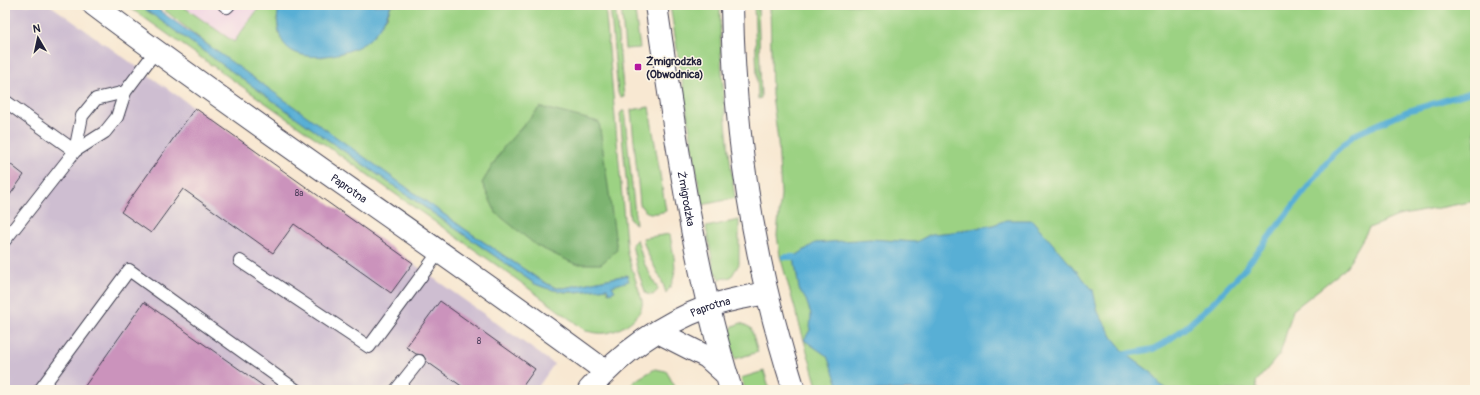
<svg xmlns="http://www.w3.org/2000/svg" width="1480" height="395" font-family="Pangolin,sans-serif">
<rect width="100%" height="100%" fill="#fcf5e5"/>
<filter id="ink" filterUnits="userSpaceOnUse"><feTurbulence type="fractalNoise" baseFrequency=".025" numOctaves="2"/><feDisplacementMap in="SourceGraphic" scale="8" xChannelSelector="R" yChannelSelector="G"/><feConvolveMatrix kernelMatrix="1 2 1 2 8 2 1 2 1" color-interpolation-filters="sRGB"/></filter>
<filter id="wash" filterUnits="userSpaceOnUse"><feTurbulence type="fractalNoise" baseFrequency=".012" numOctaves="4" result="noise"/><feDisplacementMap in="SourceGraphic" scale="16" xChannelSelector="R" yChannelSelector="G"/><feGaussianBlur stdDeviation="0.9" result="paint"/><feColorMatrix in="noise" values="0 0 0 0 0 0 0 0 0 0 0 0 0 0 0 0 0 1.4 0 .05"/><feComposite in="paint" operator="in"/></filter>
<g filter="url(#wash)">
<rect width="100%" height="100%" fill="#f8e8d2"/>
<!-- built -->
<polygon fill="#f0d0e4" points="181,5 261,5 234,42"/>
<!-- industrial -->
<polygon fill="#cebed1" points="5,5 50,5 554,364 536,390 5,390"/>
<!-- green -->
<g fill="#9cd283" stroke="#5f7a5f">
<path d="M126,5H139L170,26L318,133L535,284C565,296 576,292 607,288L608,293L611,286L627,275L564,288H556L540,280L466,230L223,57L158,5H181L234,42L261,5H281L277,19L279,34L287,47L322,57L361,45L387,17L391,5H605L627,253L642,300C645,316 620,332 605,333C599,334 592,332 586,331L512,276Z"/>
<polygon points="610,5 615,5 624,97 621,97 618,93"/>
<polygon points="621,5 634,5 640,48 625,49"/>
<path d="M670,5H720C720,70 726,134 735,198L702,205Z"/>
<polygon points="754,5 758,5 761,98 758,99"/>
<polygon points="770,5 1475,5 1475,201 1398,216 1369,228 1345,269 1293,310 1280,354 1256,382 1257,390 818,390 780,256 777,235 781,194 778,141 772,95"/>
<path d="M649,107L666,211C656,214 645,216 640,204L631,110Z"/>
<polygon points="622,111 625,111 625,118 636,224 630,220 620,114"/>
<polygon points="739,220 739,264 731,277 720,279 714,270 706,227"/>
<path d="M670,234C673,256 681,274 666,293C661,273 646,258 643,238Z"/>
<polygon points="637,239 644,263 657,287 658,290 653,295 646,294 637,269 632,244"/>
<polygon points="741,323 751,328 758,352 735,359 729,334 733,326"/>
<polygon points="655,369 666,371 677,390 625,390 639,378"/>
<polygon points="764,371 770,390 745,390 741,378"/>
</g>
<!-- forest -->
<polygon fill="#7db471" stroke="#506b56" points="540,107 599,122 617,250 601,264 575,264 537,246 496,213 482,183 503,148"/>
<!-- water -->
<g fill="#58afd5" stroke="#3d6888">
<path d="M139,5H152L466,230L540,280L556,288H564L627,275L629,281L612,286L615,291L609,293L607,288C576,292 565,296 535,284L318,133Z"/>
<path d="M281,5H391C385,21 375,38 360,46C334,59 281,67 278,26C277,19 277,11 281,5Z"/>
<polygon points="1006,220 1032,220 1093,290 1098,312 1113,338 1126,354 1152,373 1161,386 1169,390 840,390 827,356 804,340 810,330 811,314 806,300 799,289 794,257 815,243 870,239 916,242 931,234 954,232 993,225"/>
</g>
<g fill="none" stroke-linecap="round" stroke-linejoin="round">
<!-- stream -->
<g stroke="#58afd5" stroke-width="6">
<polyline points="785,257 794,257"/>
<polyline points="1126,354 1153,349 1166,342 1185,328 1212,304 1242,272 1334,153 1354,135 1408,111 1475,91"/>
</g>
</g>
<g id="blocks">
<!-- building -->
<g fill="#cb93bc">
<polygon points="195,108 413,263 391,293 294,224 273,253 183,189 151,233 121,212"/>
<polygon points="5,160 24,175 5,202"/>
<polygon points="440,301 535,369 520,390 467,390 426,361 423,355 416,354 406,347"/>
<polygon points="144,302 269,390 82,390"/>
</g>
</g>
</g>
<g filter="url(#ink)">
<use href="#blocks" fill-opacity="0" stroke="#424052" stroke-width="1"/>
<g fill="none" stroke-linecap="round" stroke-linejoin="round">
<defs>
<g id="lane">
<polyline points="224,5 227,7 229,5"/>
<polyline points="5,101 75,151"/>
<polyline points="75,151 82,116 96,99 125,92"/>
<polyline points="5,240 75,151 105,132 117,117 125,92 155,52"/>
<polyline points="240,261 369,347 439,252"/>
<polyline points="40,390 129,270 296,390"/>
<polyline points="396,390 419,361"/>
</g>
<g id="street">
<path id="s1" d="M94,5C261,131 437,246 605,371"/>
<polyline points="658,332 707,357 727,375"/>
<path id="s2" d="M589,390C621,353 661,324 707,307C726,300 747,297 766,293"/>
</g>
<g id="secondary">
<path id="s3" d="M656,5C675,134 693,265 731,390"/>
<path d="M732,5C734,136 754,265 794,390"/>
</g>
</defs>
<!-- lane casing -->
<use href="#lane" stroke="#424052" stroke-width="14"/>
<!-- street casing -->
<use href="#street" stroke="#424052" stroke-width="24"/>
<!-- secondary casing -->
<use href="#secondary" stroke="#424052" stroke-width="24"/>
<!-- lane -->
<use href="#lane" stroke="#fff" stroke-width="12"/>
<!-- street -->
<use href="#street" stroke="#fff" stroke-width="22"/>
<!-- secondary -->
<use href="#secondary" stroke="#fff" stroke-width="22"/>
</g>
</g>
<!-- markers -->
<rect fill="#b5179e" stroke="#fcf5e5" stroke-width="1.5" x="634" y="63" width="8" height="8" rx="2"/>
<g text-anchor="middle" stroke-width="3" stroke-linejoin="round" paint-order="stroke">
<!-- number labels -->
<g font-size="9" fill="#4c3e5b">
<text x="299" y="196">8a</text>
<text x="479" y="344">8</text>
</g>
<!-- poi labels -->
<g font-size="11" font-weight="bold" fill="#22223b" stroke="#fcf5e5" text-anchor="start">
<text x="646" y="65">Żmigrodzka<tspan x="646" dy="13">(Obwodnica)</tspan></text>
</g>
<!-- street labels -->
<g font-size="11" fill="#22223b" stroke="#fcf5e5">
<text dy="4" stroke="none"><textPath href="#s1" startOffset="314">Paprotna</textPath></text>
<text dy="4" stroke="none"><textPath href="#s3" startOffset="196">Żmigrodzka</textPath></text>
<text dy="4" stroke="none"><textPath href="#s2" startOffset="149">Paprotna</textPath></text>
</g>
</g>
<!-- margin -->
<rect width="1480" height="395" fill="none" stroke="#fcf5e5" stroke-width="20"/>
<!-- north arrow -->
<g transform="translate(38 38) rotate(351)" stroke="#fcf5e5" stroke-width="3" paint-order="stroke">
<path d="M0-3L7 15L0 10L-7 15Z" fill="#22223b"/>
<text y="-6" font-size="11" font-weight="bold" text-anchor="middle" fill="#22223b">N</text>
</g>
</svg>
